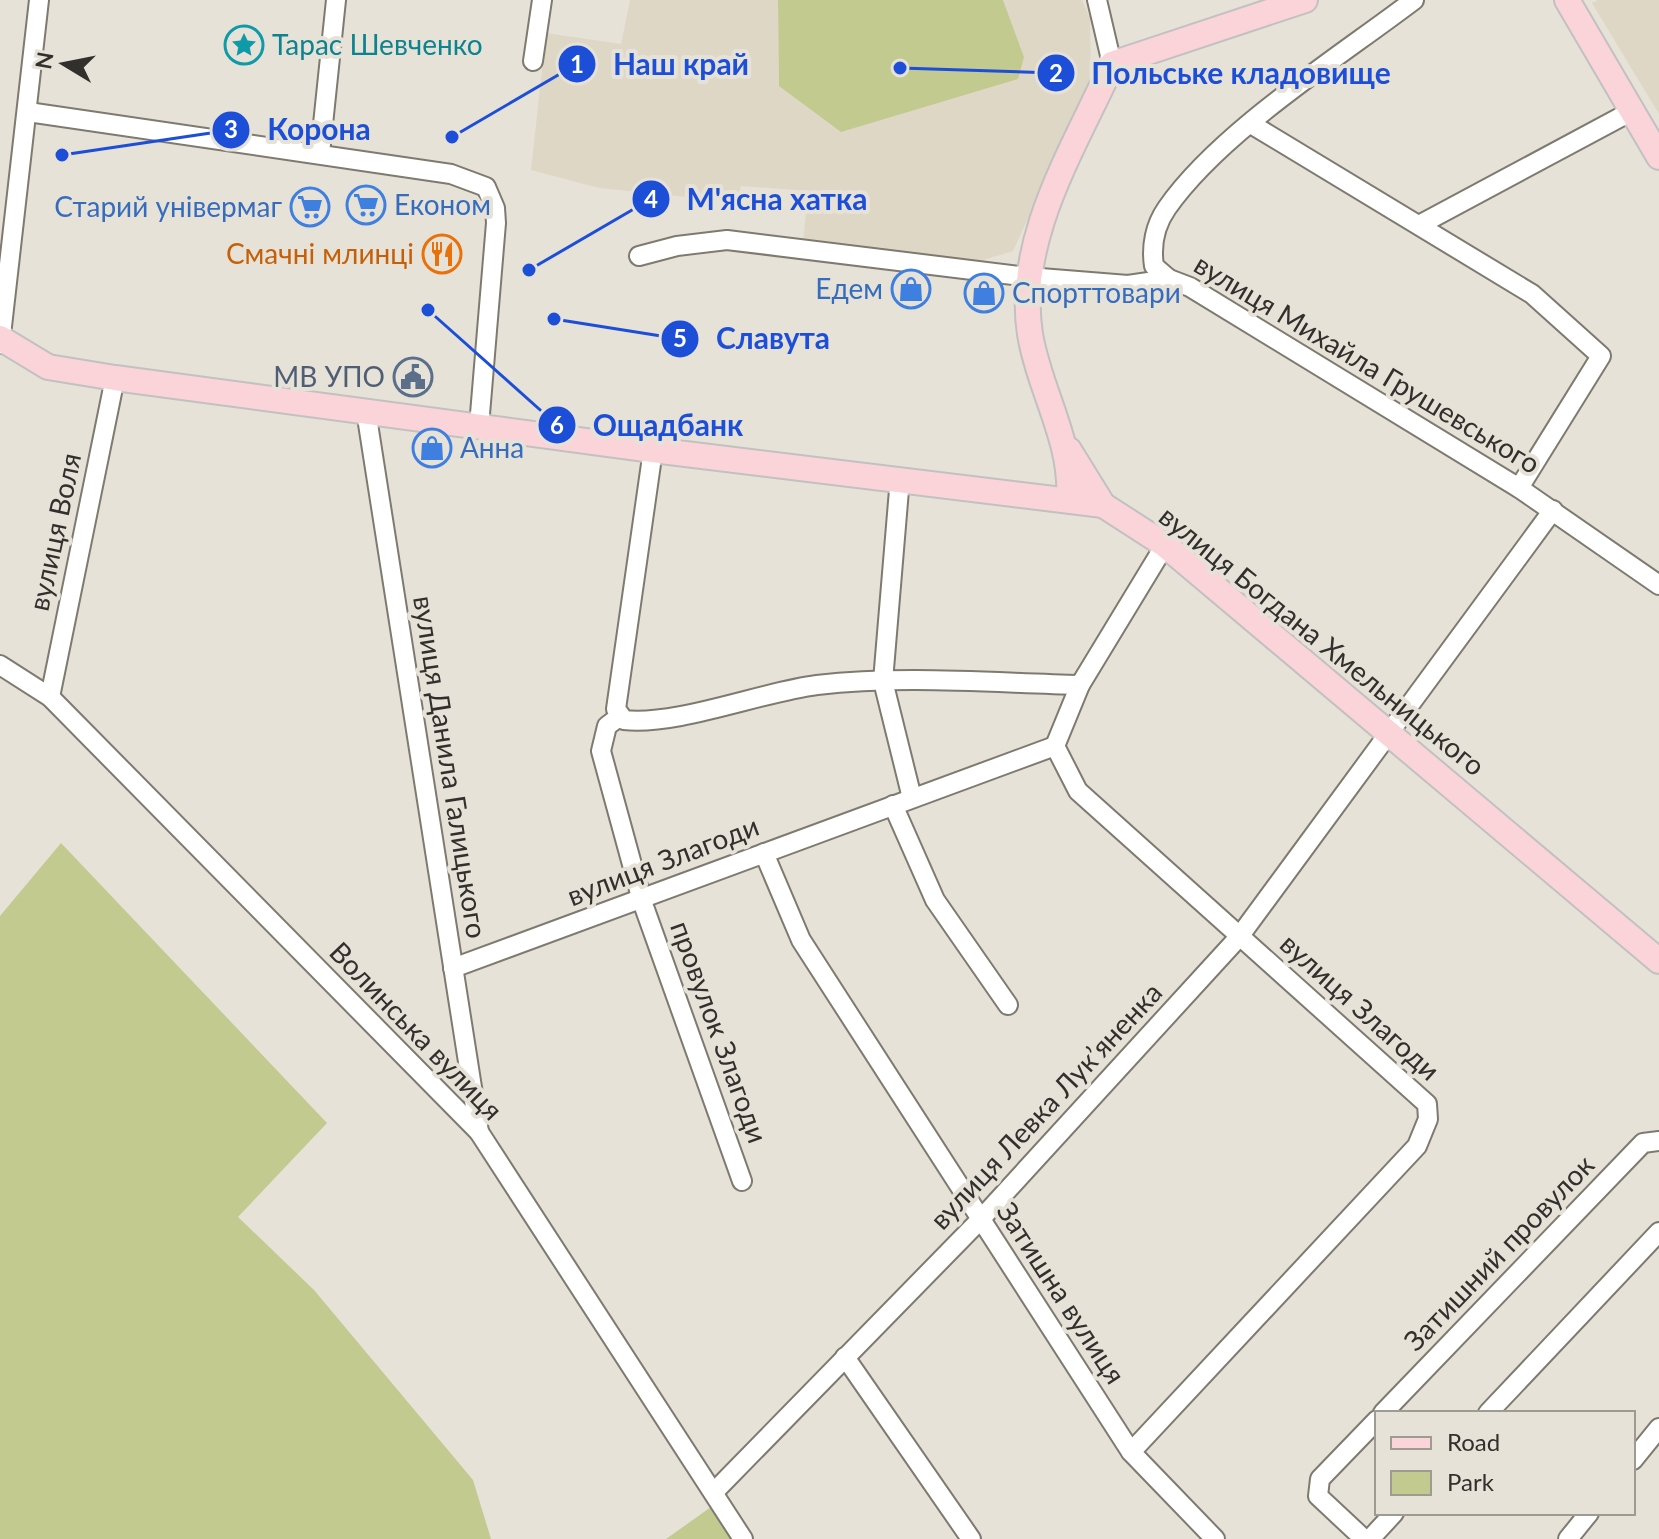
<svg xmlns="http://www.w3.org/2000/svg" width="1659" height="1539" font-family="Lato,sans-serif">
<rect width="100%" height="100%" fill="#e6e2d8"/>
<!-- built -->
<g fill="#ded7c6">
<polygon points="630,0 778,0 779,85 1024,57 1003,0 1082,0 1090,18 1091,83 1013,251 980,261 803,243 808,191 741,186 737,202 599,188 531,170 546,33 621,44"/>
<polygon points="1598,0 1659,0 1659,114 1592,3"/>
</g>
<!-- green -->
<g fill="#c2ca8f">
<polygon points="778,0 1003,0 1024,57 1018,79 841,132 779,86"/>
<polygon points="61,843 327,1123 238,1217 314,1290 473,1480 491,1539 0,1539 0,916"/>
<polygon points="711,1507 731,1539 666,1539"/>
</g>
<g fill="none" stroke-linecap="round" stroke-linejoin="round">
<defs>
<g id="minor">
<polyline points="1097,0 1112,64"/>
<polyline points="533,61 542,0"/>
<polyline points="28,112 451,174 486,187 495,208 496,223 479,426"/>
<polyline points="1251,124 1532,294 1601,356 1519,488"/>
<polyline points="320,153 336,0"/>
<polyline points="1421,224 1632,111"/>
<polyline points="639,256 677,246 727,240 1028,277 1128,285 1169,279 1190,287 1519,488 1659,585"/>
<path d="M1169,279L1154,266C1151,246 1155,225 1167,208C1220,132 1339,57 1414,0"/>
<polyline points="0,344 39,0"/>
<polyline points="366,411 479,1132"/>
<path d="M653,450L616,709L624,720C677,726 761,692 817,685C904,675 993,683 1080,685"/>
<polyline points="900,478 883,681 912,798"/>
<polyline points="0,665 50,697 479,1132 743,1539"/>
<polyline points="50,697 115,378"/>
<polyline points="619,717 607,726 601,751 642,901 742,1181"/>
<polyline points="1055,746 1080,685 1165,545"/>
<polyline points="893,805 935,900 1008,1005"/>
<polyline points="764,853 801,940 1131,1452 1215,1539"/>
<polyline points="453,968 1055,746 1078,791 1427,1104 1428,1119 1417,1146 1131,1452"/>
<polyline points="845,1357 971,1539"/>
<polyline points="1383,1413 1643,1143 1659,1141"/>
<polyline points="1488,1413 1659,1232"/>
<polyline points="1633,1460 1659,1428"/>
<polyline points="714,1492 980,1220 1239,937 1553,510"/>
<polyline points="1364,1539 1318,1496 1320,1479 1377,1420"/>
<polyline points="1370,1539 1394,1513"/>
<polyline points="1568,1539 1589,1513"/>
</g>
<g id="major">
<polyline points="1567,0 1659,157"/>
<polyline points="0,338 48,367 115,378 653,450 1103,505 1165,545 1659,961"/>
<polyline points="1069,450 1103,505"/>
<path d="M1069,499C1073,441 1039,390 1030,334C1015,239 1075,147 1112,64L1305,0"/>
</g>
</defs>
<!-- minor casing -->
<use href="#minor" stroke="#7e7a70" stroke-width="22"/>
<!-- major casing -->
<use href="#major" stroke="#c2c1c0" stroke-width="28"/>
<!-- minor -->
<use href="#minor" stroke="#fff" stroke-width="18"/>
<!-- major -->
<use href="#major" stroke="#fad4d9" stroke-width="24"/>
</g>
<!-- icons -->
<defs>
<symbol id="sight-ring" viewBox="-11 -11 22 22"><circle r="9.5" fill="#e6e2d8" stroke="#0f9aa8" stroke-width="1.5"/><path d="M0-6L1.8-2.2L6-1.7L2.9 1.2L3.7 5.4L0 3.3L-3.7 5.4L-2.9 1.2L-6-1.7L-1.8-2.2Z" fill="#0f9aa8"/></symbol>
<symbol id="supermarket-ring" viewBox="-11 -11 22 22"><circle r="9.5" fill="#e6e2d8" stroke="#3f7fe0" stroke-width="1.5"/><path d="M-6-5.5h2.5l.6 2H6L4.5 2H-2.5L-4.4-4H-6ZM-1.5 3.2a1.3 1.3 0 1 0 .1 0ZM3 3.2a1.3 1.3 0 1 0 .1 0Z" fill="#3f7fe0"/></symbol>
<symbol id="restaurant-ring" viewBox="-11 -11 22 22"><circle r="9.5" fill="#e6e2d8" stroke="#e8710a" stroke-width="1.5"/><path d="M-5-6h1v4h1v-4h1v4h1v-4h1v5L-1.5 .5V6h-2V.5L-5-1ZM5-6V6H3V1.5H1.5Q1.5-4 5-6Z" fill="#e8710a"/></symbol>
<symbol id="shop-ring" viewBox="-11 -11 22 22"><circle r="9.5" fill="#e6e2d8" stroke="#3f7fe0" stroke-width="1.5"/><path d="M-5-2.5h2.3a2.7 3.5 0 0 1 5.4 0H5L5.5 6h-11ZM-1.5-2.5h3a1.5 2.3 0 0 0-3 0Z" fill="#3f7fe0"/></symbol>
<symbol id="civic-ring" viewBox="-11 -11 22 22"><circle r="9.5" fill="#e6e2d8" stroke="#5c6f8a" stroke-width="1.5"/><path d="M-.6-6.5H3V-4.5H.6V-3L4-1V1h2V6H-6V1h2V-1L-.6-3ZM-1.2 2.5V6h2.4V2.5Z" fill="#5c6f8a"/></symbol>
</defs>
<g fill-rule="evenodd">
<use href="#sight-ring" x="222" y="23" width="44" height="44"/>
<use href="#supermarket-ring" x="344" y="183" width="44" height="44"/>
<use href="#supermarket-ring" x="288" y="185" width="44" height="44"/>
<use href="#restaurant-ring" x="420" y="232" width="44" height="44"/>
<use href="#shop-ring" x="889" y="267" width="44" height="44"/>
<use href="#shop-ring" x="962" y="271" width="44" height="44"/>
<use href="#civic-ring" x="391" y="355" width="44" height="44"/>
<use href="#shop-ring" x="410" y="426" width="44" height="44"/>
</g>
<g text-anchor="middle" stroke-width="8" stroke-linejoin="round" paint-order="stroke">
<!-- culture labels -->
<g font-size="28" fill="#0d838f" stroke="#e6e2d8" text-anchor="start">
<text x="272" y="55">Тарас Шевченко</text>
</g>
<!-- shop labels -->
<g font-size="28" fill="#366cbe" stroke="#e6e2d8" text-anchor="start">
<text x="394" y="215">Економ</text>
<text x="282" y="217" text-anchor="end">Старий універмаг</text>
<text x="883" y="299" text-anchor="end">Едем</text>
<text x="1012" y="303">Спорттовари</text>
<text x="460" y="458">Анна</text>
</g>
<!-- food labels -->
<g font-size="28" fill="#c56008" stroke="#e6e2d8" text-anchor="end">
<text x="414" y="264">Смачні млинці</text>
</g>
<!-- street labels -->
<g font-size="28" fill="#32302c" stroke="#e6e2d8">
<text transform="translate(1367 364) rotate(31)" y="10">вулиця Михайла Грушевського</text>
<text transform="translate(55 532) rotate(-78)" y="10">вулиця Воля</text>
<text transform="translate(1322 641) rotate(39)" y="10">вулиця Богдана Хмельницького</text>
<text transform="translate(450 767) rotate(81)" y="10">вулиця Данила Галицького</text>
<text transform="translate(663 861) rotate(-21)" y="10">вулиця Злагоди</text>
<text transform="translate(1360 1007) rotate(42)" y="10">вулиця Злагоди</text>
<text transform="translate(416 1031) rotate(46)" y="10">Волинська вулиця</text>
<text transform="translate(719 1032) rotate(70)" y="10">провулок Злагоди</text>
<text transform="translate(1046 1106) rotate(-47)" y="10">вулиця Левка Лукʼяненка</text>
<text transform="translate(1499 1253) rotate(-46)" y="10">Затишний провулок</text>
<text transform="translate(1061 1293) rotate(57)" y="10">Затишна вулиця</text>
</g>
<!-- service labels -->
<g font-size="28" fill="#4e5e75" stroke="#e6e2d8" text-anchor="end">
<text x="385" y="387">МВ УПО</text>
</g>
</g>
<!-- callouts -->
<path fill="none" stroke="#1d4ed8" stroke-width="3" d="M452 137L577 64M900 68L1056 73M62 155L231 130M529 270L651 199M554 319L680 339M428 310L557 425"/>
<g fill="#1d4ed8" stroke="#e6e2d8" stroke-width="3">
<circle cx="452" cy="137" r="8"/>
<circle cx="900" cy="68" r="8"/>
<circle cx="62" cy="155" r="8"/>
<circle cx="529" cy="270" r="8"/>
<circle cx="554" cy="319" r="8"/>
<circle cx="428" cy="310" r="8"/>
<circle cx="577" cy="64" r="20"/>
<circle cx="1056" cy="73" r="20"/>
<circle cx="231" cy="130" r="20"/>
<circle cx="651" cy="199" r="20"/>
<circle cx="680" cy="339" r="20"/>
<circle cx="557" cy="425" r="20"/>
</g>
<g font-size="24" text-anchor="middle" font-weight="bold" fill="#fff">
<text x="577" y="73">1</text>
<text x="1056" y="82">2</text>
<text x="231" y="138">3</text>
<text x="651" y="208">4</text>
<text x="680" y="347">5</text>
<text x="557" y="434">6</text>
</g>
<g font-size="30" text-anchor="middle" font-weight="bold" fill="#1d4ed8" stroke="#e6e2d8" stroke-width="8" stroke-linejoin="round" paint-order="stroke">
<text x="681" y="75">Наш край</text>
<text x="1241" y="84">Польське кладовище</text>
<text x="319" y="140">Корона</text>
<text x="777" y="210">М'ясна хатка</text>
<text x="773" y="349">Славута</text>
<text x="668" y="436">Ощадбанк</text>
</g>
<!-- legend -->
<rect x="1375" y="1411" width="260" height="104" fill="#e6e2d8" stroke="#9e9b93" stroke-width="2"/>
<rect x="1391" y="1437" width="40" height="12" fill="#fad4d9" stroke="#9e9b93" stroke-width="2"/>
<text x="1447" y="1451" font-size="24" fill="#32302c">Road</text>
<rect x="1391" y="1471" width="40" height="24" fill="#c2ca8f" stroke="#9e9b93" stroke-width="2"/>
<text x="1447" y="1491" font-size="24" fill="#32302c">Park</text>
<!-- north arrow -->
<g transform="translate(64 64) rotate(280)" stroke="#e6e2d8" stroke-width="6" paint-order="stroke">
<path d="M0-6L14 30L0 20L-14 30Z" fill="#32302c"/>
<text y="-12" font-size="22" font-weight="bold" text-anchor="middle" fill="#32302c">N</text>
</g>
</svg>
